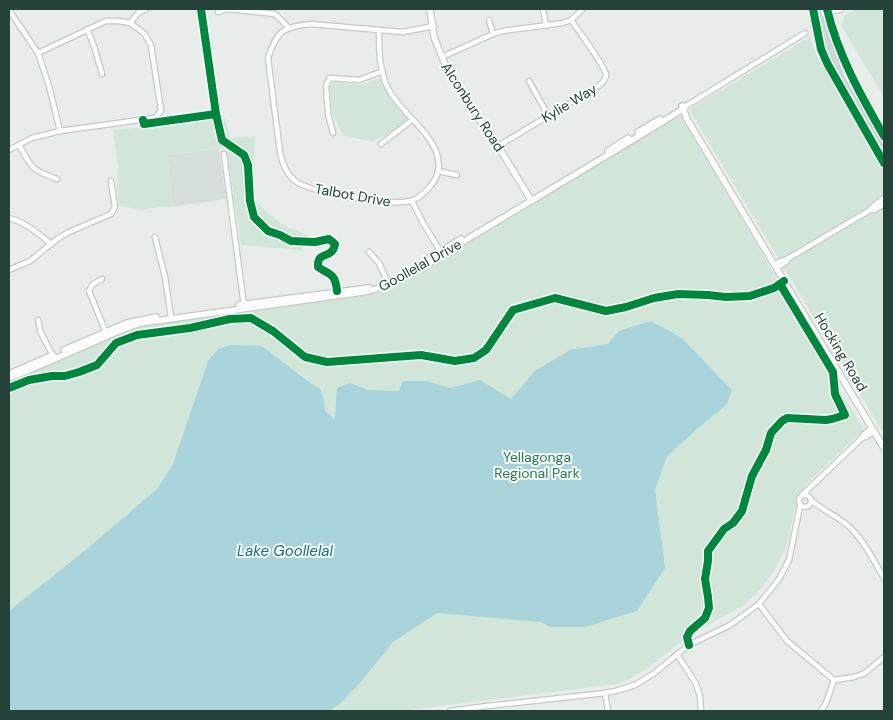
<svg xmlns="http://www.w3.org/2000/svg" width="893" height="720" font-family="'DM Sans',sans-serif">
<rect width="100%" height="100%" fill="#e8edeb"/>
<!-- built -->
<polygon fill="#d6dedb" points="219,149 226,199 173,207 167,155"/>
<!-- green -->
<g fill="#d1e6d8">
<polygon points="856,9 884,9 884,97 842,27 844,16"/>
<polygon points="810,37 816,54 884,171 884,434 691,113 691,108"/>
<polygon points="380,78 408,119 387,135 371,141 343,136 332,113 330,85 333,82 361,85"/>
<polygon points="681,116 780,284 836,383 864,430 806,484 795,508 785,551 771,575 760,590 744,605 687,637 647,669 627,680 618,684 402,711 9,711 9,380 142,326 387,292 678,117"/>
<polygon points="225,119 230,138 255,136 254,200 281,224 312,237 300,250 241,245 227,148 167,155 173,207 156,207 144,210 119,206 117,188 118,166 113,130"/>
</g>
<!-- water -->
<polygon fill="#a9d4db" points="651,321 682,338 732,390 727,404 703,424 667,456 655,490 665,568 637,611 585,627 550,627 541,622 437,613 393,642 360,683 340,704 329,711 9,711 9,611 88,548 157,489 173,464 208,361 218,349 231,345 262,346 306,380 320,389 324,399 325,411 335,419 337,388 350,383 368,390 399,391 403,381 427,381 450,388 480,380 511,399 535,371 570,350 608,344 619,331"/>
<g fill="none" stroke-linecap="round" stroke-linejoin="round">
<defs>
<g id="minor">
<polyline points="543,9 546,26"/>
<polyline points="9,10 38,53 49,86 60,131"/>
<polyline points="218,12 228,9 275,14 288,27"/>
<polyline points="489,20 493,34"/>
<polyline points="130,23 138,13 146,9"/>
<polyline points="87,29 94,46 102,74"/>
<path d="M379,31C379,50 379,72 389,90C402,115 445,140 438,172C435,183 421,199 410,201C390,206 312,193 295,181C286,173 282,163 280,152L268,58C277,31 282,27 311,24L403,32L434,26"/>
<polyline points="442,57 493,34 503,31 563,23 571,20 583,9"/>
<polyline points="529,81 548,115"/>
<polyline points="686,106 704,95 805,33"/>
<polyline points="333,133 328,114 326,85 330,78 359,80 383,71"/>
<polyline points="381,144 412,120"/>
<path d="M19,145C32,169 32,170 57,179"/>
<path d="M498,146L600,85C603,82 606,79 606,75C605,66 578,30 571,20"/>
<polyline points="9,150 32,138 60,131 154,118 157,116 161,110 151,45 144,33 130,23 119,21 106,21 38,53"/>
<polyline points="224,154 244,306"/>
<polyline points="438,171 457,175"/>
<polyline points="412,201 423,223 442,254"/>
<polyline points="870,210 874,210 884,204"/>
<path d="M9,218C26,223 37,232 51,244"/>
<polyline points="155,237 165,277 171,318"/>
<polyline points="369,252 379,263 389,285"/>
<polyline points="774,264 781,261 789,258"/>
<polyline points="777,268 786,262 789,258 870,210 873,206 884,198"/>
<polyline points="9,270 30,261 57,239 69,232 111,214 115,207 111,181"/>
<polyline points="102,279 92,285 89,291 107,335"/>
<polyline points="38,320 41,333 54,358"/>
<polyline points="863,437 866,437 874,431"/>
<circle cx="805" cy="501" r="6"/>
<polyline points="802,495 863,437 863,435 872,428"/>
<path d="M811,500C822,510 835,515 846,524C863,538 873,560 884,578"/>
<polyline points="759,604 787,641 834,680 854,677 865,673 884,657"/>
<polyline points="677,654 696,684 700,696 701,711"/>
<polyline points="605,693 608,711"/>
<polyline points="450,711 479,707 605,693 616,691 635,685 653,674 689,645 730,625 759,604 779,579 789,560 800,506"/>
<polyline points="821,711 826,703 834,680"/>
</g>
<g id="tertiary">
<polyline points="430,9 434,37 446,67 479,119 498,146 531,200"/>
<polyline points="9,10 10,9"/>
<polyline points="819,14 841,9"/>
<polyline points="682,106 687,119 884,448"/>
<polyline points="638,132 660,119"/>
<polyline points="608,151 628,138"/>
<polyline points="428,259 461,239"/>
<polyline points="239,305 369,288"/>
<polyline points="64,350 127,323 156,317"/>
<polyline points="9,374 53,355"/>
<path d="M9,378C35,368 61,356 87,345C105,337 122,329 141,323L363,292C400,286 441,255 474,235C544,193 614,152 683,109L686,106"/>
</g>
<g id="primary">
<polyline points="817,9 827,43 840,78 884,156"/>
<path d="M827,9C838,55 861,96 884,136"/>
</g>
</defs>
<!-- minor casing -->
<use href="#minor" stroke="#c5cac8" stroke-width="7"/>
<!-- tertiary casing -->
<use href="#tertiary" stroke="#c5cac8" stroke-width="8"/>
<!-- primary casing -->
<use href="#primary" stroke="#c3ccc9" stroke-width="9"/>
<!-- minor -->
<use href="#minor" stroke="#fcfcfc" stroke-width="4.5"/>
<!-- tertiary -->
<use href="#tertiary" stroke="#fcfcfc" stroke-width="5.5"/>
<!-- primary -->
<use href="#primary" stroke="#cfd7d5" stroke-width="7"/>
<defs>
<g id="cycleway">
<path d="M201,9L216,114L222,140L244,155L248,165L250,201L254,217L268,231L280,235L291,241L315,242L329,239L335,244C332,261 317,249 318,267C331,276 335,273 337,291"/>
<polyline points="813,9 821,49 827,63 884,163"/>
<path d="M827,9C838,55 861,96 884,136"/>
<polyline points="143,120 144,124 216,114"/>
<polyline points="9,388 29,380 52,376 65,376 79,372 97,365 116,343 137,335 190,328 230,319 251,318 273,331 305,357 327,362 421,355 455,361 474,358 486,350 513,310 555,298 606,311 626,307 654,298 678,294 708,295 726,297 750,296 774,288 784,281"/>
<polyline points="689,645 687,637 690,631 705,618 709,608 708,597 705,579 708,561 708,551 724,529 733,523 742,511 752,476 766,450 771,433 782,421 787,418 826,420 832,419 845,415 835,394 833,372 780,284"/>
</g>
</defs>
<!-- cycleway casing -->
<use href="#cycleway" stroke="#f7fbf9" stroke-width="11"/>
<!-- cycleway -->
<use href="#cycleway" stroke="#00873e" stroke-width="8"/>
</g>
<g text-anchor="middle" stroke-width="4" stroke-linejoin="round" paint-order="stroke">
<!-- street labels -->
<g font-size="14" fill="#24423a" stroke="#f7fbf9">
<text transform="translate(569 103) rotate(-31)" y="5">Kylie Way</text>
<text transform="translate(473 107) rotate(57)" y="5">Alconbury Road</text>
<text transform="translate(353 195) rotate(10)" y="5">Talbot Drive</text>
<text transform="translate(420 265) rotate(-29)" y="5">Goollelal Drive</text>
<text transform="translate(841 352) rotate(59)" y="5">Hocking Road</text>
</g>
<!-- park labels -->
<g font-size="14" fill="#2d7a4b" stroke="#f7fbf9">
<text x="537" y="462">Yellagonga<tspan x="537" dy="16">Regional Park</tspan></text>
</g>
<!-- water labels -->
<g font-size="15" font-style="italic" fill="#1c6f80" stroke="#f7fbf9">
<text x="285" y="556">Lake Goollelal</text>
</g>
</g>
<!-- border -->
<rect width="893" height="720" fill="none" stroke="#24423a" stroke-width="20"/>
</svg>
